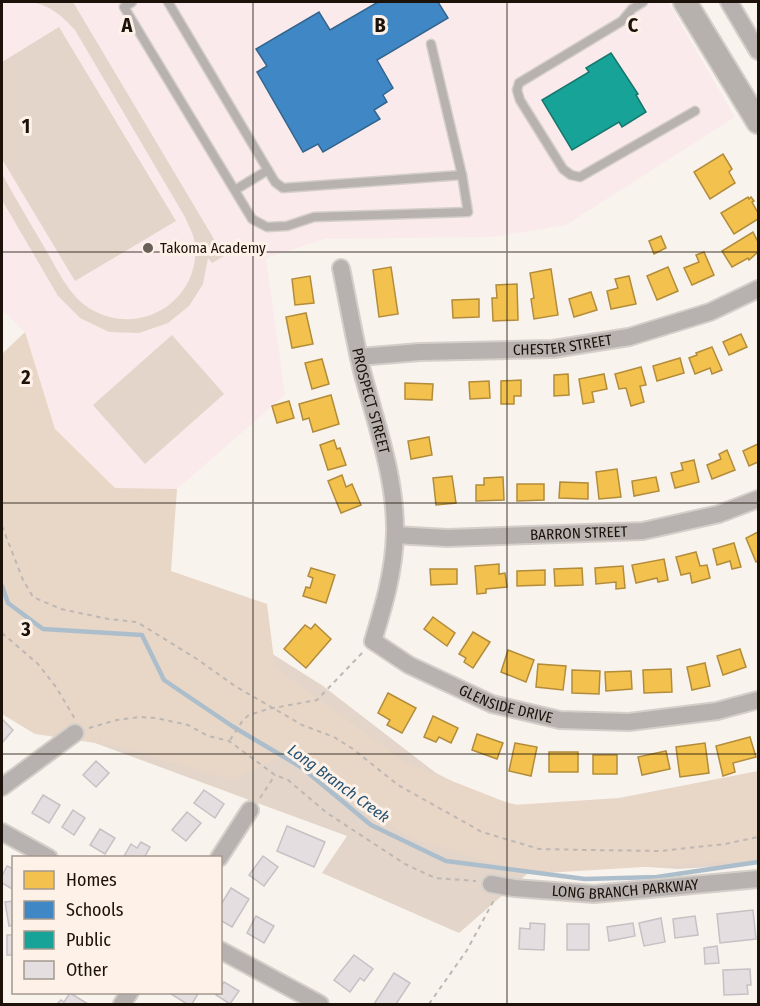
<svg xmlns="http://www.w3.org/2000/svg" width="760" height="1006" font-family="'Fira Sans Condensed',sans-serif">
<rect width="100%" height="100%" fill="#f9f3ed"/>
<!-- education -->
<polygon fill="#faeaec" points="2,2 668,2 735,117 566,225 491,237 325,239 266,258 285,395 177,489 115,489 55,429 25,332 2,310"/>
<!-- green -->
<g fill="#e3d5c9">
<path d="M25,2H73L224,256L212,263L208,258L203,284L189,306L168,323L139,333L109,332L80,318L58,296L2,200V174C15,198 29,221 43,245C56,266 67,294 89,308C138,339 201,302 195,243C194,235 188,225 185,217L75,30C61,15 47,2 25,2Z"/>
<polygon points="59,27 176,221 75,281 2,159 2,62"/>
<polygon points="172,335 224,394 145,464 93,405"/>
<polygon points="2,461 255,643 323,686 436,773 467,789 500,801 552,813 758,790 758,864 678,869 543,860 459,933 322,873 347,836 87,740"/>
</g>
<!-- forest -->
<polygon fill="#e8d6c7" points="25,332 55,429 115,488 177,489 171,571 267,604 275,667 406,763 513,805 619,798 758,771 758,860 528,874 413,839 280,757 230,780 122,747 35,734 2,714 2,354"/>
<!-- homes -->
<g fill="#f2c14e" stroke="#b28c3a" stroke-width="1.5">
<polygon points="723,154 732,169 729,172 735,183 710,199 694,172"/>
<polygon points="748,197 749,199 751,197 754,201 752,202 758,213 758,219 734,234 721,213"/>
<polygon points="753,232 758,242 758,252 749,260 748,258 732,267 722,251"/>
<polygon points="661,236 666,248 654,254 649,241"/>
<polygon points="704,252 714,275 692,285 684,268 699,262 696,255"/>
<polygon points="391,267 398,314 379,317 373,270"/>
<polygon points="668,267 678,291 657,300 647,276"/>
<polygon points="551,269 558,315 534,319 531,299 534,298 530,273"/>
<polygon points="310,276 314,303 295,305 292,279"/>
<polygon points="629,276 636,304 611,309 607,291 618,288 615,279"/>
<polygon points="517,284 518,320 493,321 492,298 497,298 496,285"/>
<polygon points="591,292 597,310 574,317 569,299"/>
<polygon points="479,299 479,317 453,318 452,300"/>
<polygon points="306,313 313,344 292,348 286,317"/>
<polygon points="741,334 747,347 729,355 723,342"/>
<polygon points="712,347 722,370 712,374 710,368 695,374 689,358 697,355 696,353"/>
<polygon points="680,358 684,373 657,381 653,366"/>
<polygon points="322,359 329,384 312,389 305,363"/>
<polygon points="641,367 646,385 640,386 644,402 631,406 626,388 619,389 615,374"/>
<polygon points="568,374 569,395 554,396 554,375"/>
<polygon points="604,374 607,389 592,392 594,402 583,404 579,379"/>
<polygon points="521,380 521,396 514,396 514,404 501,404 501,381"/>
<polygon points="489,381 490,398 470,399 469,382"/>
<polygon points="405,383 433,384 432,400 405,399"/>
<polygon points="331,395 339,424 313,432 309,418 303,420 299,404"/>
<polygon points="289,401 294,418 277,423 272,406"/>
<polygon points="429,437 432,455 411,459 408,441"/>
<polygon points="334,440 337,449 340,448 346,465 328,470 320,445"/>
<polygon points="758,444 758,462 749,466 743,451"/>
<polygon points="727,450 735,470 712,479 707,465 721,459 719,454"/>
<polygon points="694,460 699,482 675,488 671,473 683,470 681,463"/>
<polygon points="617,469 621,497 599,499 596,472"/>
<polygon points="342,475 346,487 352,484 361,505 341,513 328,481"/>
<polygon points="452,476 456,503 436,505 433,478"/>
<polygon points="503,477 504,500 476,501 476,485 484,485 484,478"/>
<polygon points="656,477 659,491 634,496 632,481"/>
<polygon points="560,482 588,483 588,499 559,498"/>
<polygon points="517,484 544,484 544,500 517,501"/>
<polygon points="758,532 758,561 756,562 746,538"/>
<polygon points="734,543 741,567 732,569 730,561 717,565 713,549"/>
<polygon points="696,552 700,566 707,565 710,578 692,583 690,573 681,575 676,557"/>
<polygon points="664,559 668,580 658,582 657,578 636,583 632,565"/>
<polygon points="499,564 499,574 505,573 507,587 486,589 486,593 477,594 475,566"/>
<polygon points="623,566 625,588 616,589 616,582 596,584 595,568"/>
<polygon points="311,568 335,575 326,603 303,596 306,587 310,588 313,578 308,576"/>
<polygon points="582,568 583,585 555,586 554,569"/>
<polygon points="430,569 457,569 457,584 431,585"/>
<polygon points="545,570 545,585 517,586 517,571"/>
<polygon points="433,617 455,633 447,646 424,629"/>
<polygon points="315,624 331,639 306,668 284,649 305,625 311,629"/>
<polygon points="473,632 490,642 473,668 464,662 466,658 459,654"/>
<polygon points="740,649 746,667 723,675 717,656"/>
<polygon points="508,650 534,660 526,682 501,672"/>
<polygon points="705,663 710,686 692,690 687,667"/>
<polygon points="538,664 566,666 563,690 536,687"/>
<polygon points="671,669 672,692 644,693 643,670"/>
<polygon points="572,670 600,671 599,694 572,693"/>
<polygon points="631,671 632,689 606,691 605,672"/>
<polygon points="388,693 416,708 402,733 387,725 390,720 378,713"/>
<polygon points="433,716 458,728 451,743 439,737 436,742 424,737"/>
<polygon points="477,734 503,743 497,759 472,750"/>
<polygon points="750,737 756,757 733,763 735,772 723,776 716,746"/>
<polygon points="515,743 537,747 531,776 509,771"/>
<polygon points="705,743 709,773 680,777 676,747"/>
<polygon points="666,751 670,769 642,775 638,757"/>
<rect x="549" y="752" width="29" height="20"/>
<rect x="593" y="755" width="24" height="19"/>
</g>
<!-- schools -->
<polygon fill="#3f88c5" stroke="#34658d" stroke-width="1.5" points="378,2 438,2 448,18 377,60 393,88 383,95 387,102 374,110 380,119 323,152 318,144 303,152 257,72 267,66 256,49 319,12 330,30"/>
<!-- public -->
<polygon fill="#17a398" stroke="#18786d" stroke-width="1.5" points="611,53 638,94 636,95 646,112 622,127 619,122 572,150 542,100 589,72 586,68"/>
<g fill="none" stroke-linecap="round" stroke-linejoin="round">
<!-- stream -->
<polyline stroke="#acbecb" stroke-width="4.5" points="2,586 8,603 43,629 142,635 164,680 232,726 301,767 371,825 446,861 585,879 657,877 758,862"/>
</g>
<!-- building -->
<g fill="#e4dee1" stroke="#c6c1c4" stroke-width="1.5">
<polygon points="2,719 13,730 2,743"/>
<polygon points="96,761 109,773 96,787 83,775"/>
<polygon points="204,790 224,804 215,818 194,803"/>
<polygon points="43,795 60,805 49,823 32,813"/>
<polygon points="73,810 85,818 74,835 62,827"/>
<polygon points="187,812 201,823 186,841 172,830"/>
<polygon points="287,826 325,842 314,867 277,851"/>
<polygon points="100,829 115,838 105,854 90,845"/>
<polygon points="141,842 150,847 144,858 123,858 131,844 137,848"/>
<polygon points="263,856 278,867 264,886 249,875"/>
<polygon points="7,866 14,869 14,890 2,883 2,876"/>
<polygon points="231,888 249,899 232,927 220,920 220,906"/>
<polygon points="14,901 14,925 9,926 5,902"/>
<polygon points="753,910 756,939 720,943 717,914"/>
<polygon points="256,916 274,926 264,943 247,933"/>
<polygon points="695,916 698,935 675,938 673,919"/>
<polygon points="661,918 665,942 644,946 639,923"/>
<polygon points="530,923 545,924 544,950 519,949 520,928 530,929"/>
<polygon points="633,923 635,936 609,941 607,927"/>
<rect x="567" y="924" width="22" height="26"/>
<rect x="7" y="935" width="7" height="20"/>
<polygon points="717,946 719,963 705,964 704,948"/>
<polygon points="354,955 373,969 364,981 360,978 350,992 334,980"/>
<polygon points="750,969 751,985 747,985 748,994 724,995 723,970"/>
<polygon points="394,973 410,983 396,1004 374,1004"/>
<polygon points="224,982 239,991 230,1004 216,995 220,992 220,988"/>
<polygon points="168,992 199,992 192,1004 187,1004"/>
<polygon points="70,993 88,1004 57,1004 61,1000 64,1002"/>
</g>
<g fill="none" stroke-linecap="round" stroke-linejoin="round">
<defs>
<g id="service">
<polyline points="132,2 124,7 252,219 267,227 287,226 314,217 468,212 462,175 431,44"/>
<polyline points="168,2 275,182 283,188 462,175"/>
<polyline points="643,2 632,9 622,21 519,83 517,90 520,100 563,169 571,175 580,177 695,111"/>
<polyline points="235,190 268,170"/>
</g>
<g id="minor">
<polyline points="729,2 758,51"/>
<path id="s1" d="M341,268C348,302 354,337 362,371C376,424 396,478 395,533C394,572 384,605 373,641L409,665L492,704L560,720L629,722L717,711L758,700"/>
<path id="s2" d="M359,357L420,352L553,349L629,337L710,312L758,289"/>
<path id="s3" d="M395,535L447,538L643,531L719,514L758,499"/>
<polyline points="2,787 75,733"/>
<polyline points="2,832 49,858"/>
<polyline points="219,858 250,810"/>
<path id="s4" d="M491,884L514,888L594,894L758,879"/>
<polyline points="220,950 320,1004"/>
<polyline points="122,1004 130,992"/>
</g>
<polyline id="secondary" points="685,2 758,122"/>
</defs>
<!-- service casing -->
<use href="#service" stroke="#d5cfca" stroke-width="11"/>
<!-- minor casing -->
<use href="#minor" stroke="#d5cfca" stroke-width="20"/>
<!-- secondary casing -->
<use href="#secondary" stroke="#d5cfca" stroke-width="26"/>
<!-- path -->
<g stroke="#beb8b5" stroke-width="2" stroke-dasharray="4.5 4.5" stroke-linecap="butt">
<polyline points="2,526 23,580 33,597 61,609 108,619 137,622 197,659 235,686 302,725 334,737 353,749 398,785 482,832 539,849 588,850 660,851 725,844 758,837"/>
<polyline points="2,633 38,664 56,687 75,719"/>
<polyline points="89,728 117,720 140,717 156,718 188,725 208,736 229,741 275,775 288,780 327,813 405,864 435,878 476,881"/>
<polyline points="230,740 243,720 249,715 268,709 317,700 363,652"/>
<polyline points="260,798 275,775"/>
<polyline points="429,1004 467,950 494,900"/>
</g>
<!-- service -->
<use href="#service" stroke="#b7b2af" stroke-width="8"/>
<!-- minor -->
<use href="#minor" stroke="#b7b2af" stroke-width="16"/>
<!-- secondary -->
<use href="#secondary" stroke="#b7b1ad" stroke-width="22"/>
</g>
<!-- grid -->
<path fill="none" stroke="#1c120a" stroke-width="1.5" stroke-opacity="0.55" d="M253,2V1004M507,2V1004M2,252H758M2,503H758M2,754H758"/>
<!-- markers -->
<circle fill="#696159" stroke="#fef2e8" stroke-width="2" cx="148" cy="248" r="6"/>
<g text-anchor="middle" stroke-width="6" stroke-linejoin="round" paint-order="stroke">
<!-- poi labels -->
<g font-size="15" fill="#1c120a" stroke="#fef2e8" text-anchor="start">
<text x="160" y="253">Takoma Academy</text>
</g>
<!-- street labels -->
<g font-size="15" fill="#1c120a" stroke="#fef2e8">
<text dy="5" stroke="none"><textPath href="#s2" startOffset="204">CHESTER STREET</textPath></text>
<text dy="5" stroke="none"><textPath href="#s1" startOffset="136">PROSPECT STREET</textPath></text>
<text dy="5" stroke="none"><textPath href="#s3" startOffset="184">BARRON STREET</textPath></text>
<text dy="5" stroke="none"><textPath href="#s1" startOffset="530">GLENSIDE DRIVE</textPath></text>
<text dy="5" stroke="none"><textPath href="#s4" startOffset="135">LONG BRANCH PARKWAY</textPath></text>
</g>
<!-- water labels -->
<g font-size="16" font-style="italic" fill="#235273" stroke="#fef2e8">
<text transform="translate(339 783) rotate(36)" y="6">Long Branch Creek</text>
</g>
</g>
<g font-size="20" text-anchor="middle" font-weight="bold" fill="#1c120a" stroke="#fef2e8" stroke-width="6" stroke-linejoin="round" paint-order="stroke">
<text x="127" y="32">A</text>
<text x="380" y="32">B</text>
<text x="633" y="32">C</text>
<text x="26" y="133">1</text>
<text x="26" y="384">2</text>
<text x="26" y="636">3</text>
</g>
<!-- border -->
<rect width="760" height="1006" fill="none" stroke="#1c120a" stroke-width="6"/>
<!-- legend -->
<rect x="12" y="856" width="210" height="138" fill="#fef2e8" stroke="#a4988f" stroke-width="1.5"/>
<rect x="24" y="871" width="30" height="18" fill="#f2c14e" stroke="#a4988f" stroke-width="1.5"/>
<text x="66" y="886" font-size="18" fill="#1c120a">Homes</text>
<rect x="24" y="901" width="30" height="18" fill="#3f88c5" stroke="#a4988f" stroke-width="1.5"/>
<text x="66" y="916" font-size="18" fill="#1c120a">Schools</text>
<rect x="24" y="931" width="30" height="18" fill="#17a398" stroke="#a4988f" stroke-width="1.5"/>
<text x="66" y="946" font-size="18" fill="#1c120a">Public</text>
<rect x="24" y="961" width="30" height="18" fill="#e4dee1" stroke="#a4988f" stroke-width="1.5"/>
<text x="66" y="976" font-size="18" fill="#1c120a">Other</text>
</svg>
